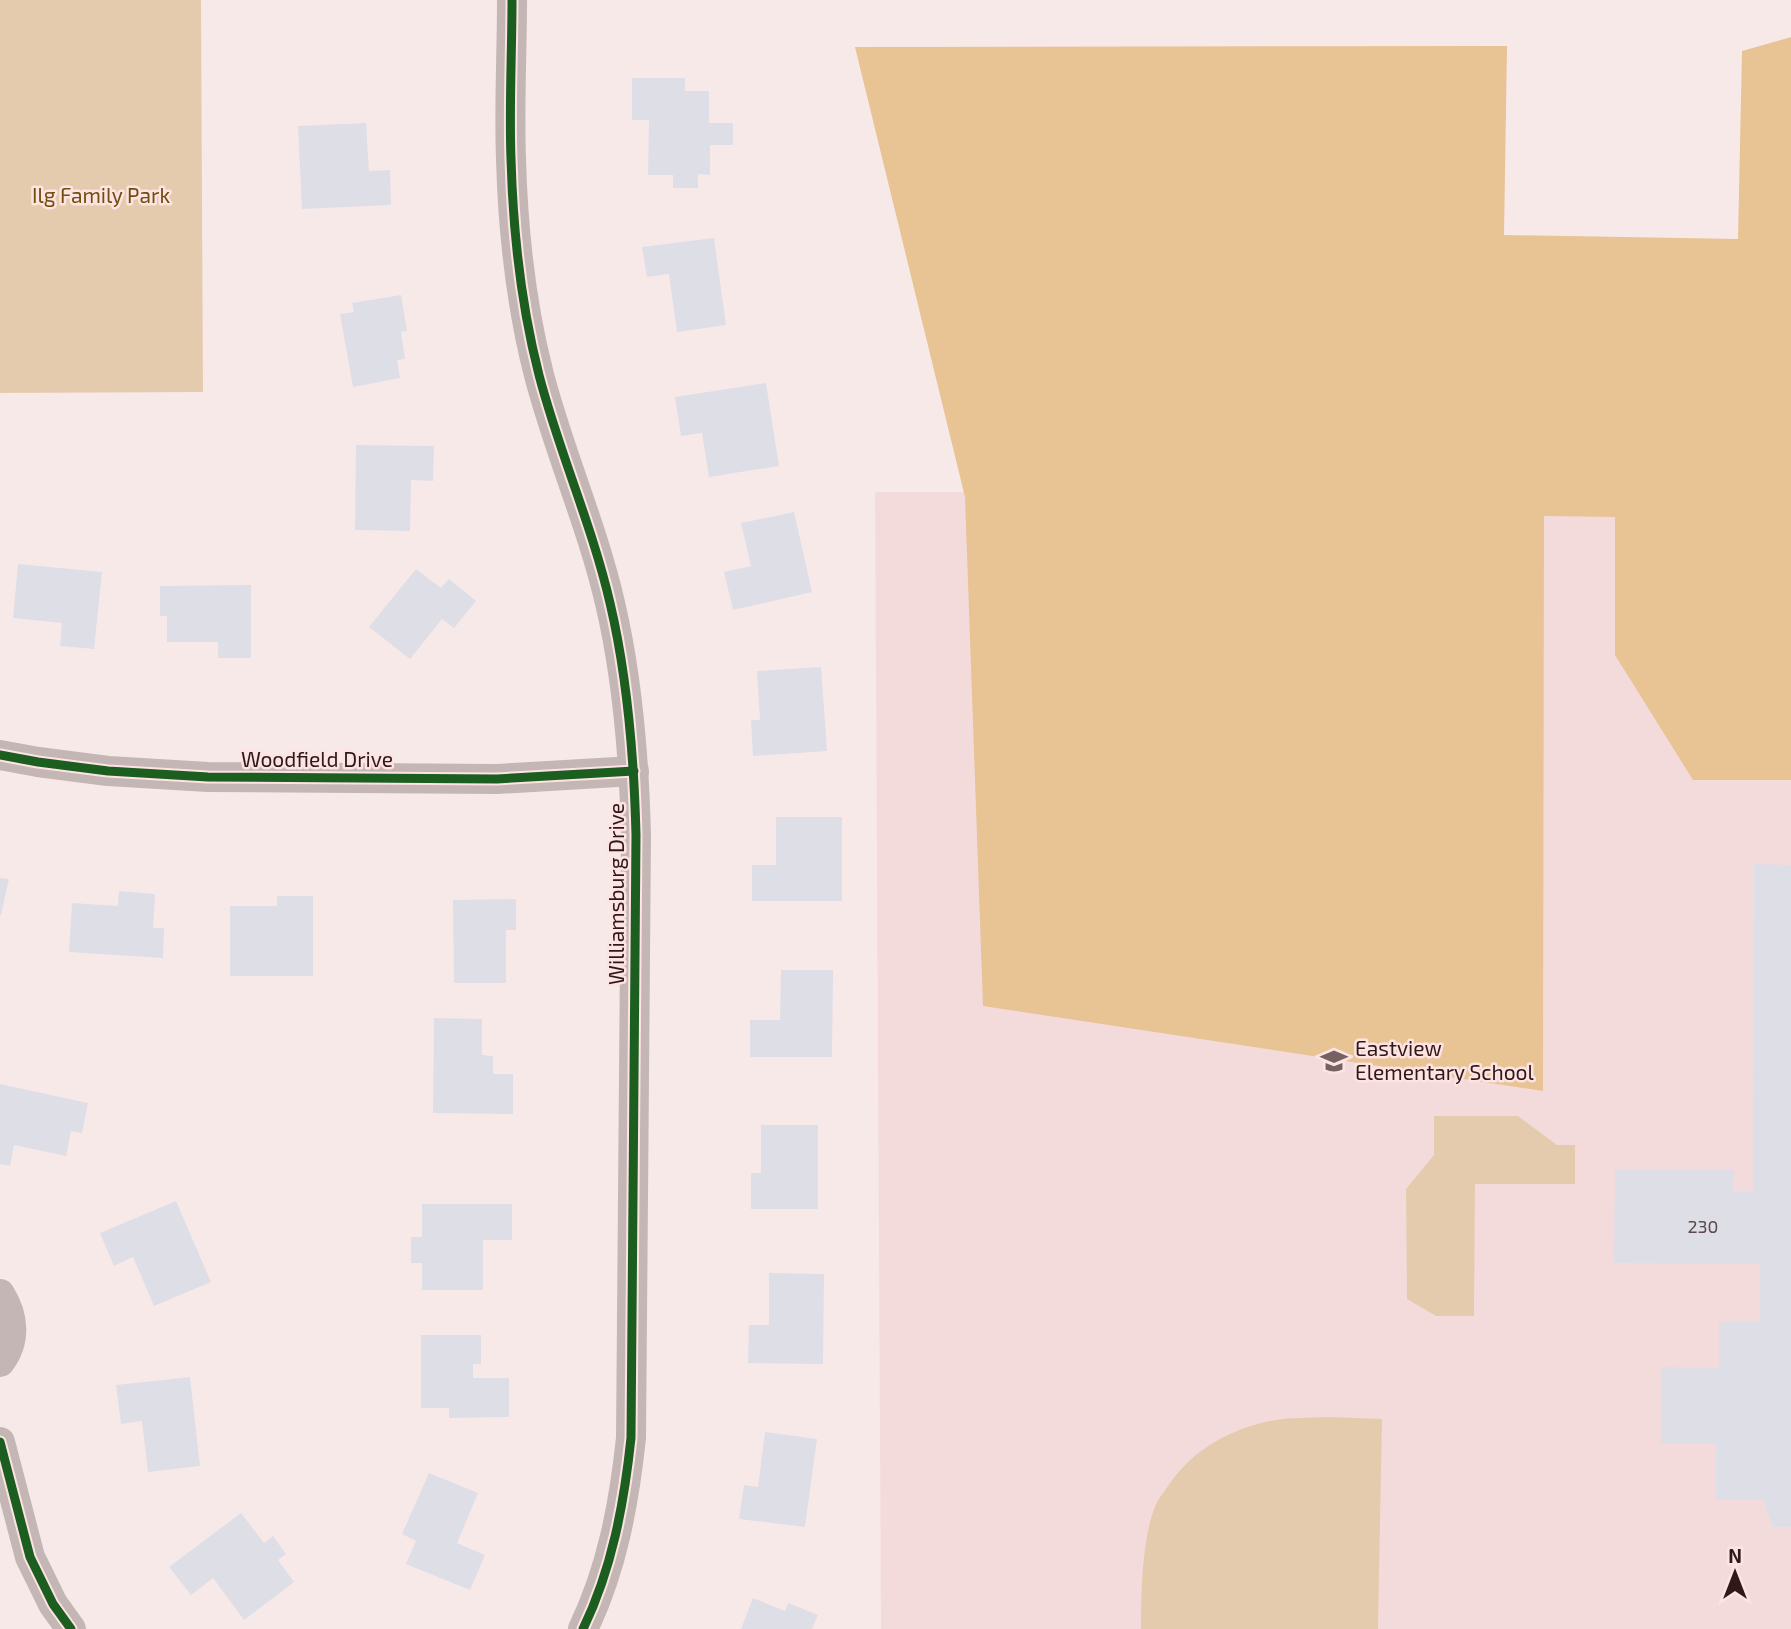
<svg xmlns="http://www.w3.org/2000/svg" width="1791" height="1629" font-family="'Exo 2',sans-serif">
<rect width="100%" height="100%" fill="#f8e9e9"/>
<!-- built -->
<polygon fill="#f3dbdc" points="875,492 1791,493 1791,1629 881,1629"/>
<!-- green -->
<g fill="#e5cbae">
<polygon points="0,0 201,0 203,392 0,393"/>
<polygon points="1434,1116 1518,1116 1557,1145 1575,1145 1575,1184 1475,1184 1474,1316 1436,1316 1407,1299 1406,1189 1434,1155"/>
<path d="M1329,1417L1382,1419L1378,1629H1141C1141,1595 1142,1538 1155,1507C1157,1501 1162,1494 1166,1489C1189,1453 1224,1432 1265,1422C1286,1417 1308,1418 1329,1417Z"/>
</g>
<!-- forest -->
<polygon fill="#e8c394" points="1791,37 1791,780 1693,780 1615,655 1615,517 1544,516 1543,1091 983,1006 965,497 855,47 1507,46 1504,235 1738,239 1742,51"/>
<!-- building -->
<g fill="#dedee6">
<polygon points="632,78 685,78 685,91 709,91 709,123 733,123 733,145 710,145 710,175 698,174 698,188 673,188 673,175 648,175 649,120 632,120"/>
<polygon points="366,123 369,171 390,170 391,205 302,209 298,126"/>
<polygon points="714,238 726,325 677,332 669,274 647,277 642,247"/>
<polygon points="401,295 407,331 401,332 405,359 397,360 400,378 353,387 340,314 354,312 352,303"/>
<polygon points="766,383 779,466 709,477 702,433 681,436 675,397"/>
<polygon points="356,445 434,446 433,481 411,480 410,531 355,530"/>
<polygon points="794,512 812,592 733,610 724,572 751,566 741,523"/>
<polygon points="18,564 102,572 94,649 60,646 62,623 13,618"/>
<polygon points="416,569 441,588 449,579 476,601 454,628 442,619 410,659 369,627"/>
<polygon points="251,585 251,658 218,658 218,642 167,642 167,616 160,616 160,586"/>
<polygon points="821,667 827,751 753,756 751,720 760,720 757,671"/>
<polygon points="776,817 842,817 842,901 752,901 752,865 776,865"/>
<polygon points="1754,864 1791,865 1791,1527 1773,1527 1763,1500 1716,1500 1716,1444 1661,1444 1662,1367 1719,1368 1719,1322 1760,1322 1760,1264 1614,1263 1615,1170 1734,1170 1734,1192 1753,1192"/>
<polygon points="0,878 9,879 1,915 0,915"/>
<polygon points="119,891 155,894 153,928 164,928 163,958 69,952 72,903 118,906"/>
<polygon points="277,896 313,896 313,976 230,976 230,906 277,906"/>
<polygon points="516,899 516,930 506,930 506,983 454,983 453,900"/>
<polygon points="781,970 833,970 832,1057 750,1057 750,1020 780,1020"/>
<polygon points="434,1018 482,1019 482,1055 493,1056 493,1074 513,1074 513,1114 433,1113"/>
<polygon points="0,1084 88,1103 82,1133 71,1131 66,1156 14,1145 10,1166 0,1164"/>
<polygon points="761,1125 818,1125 818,1209 751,1209 751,1173 761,1173"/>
<polygon points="176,1201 211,1282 154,1306 133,1257 114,1266 100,1233"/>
<polygon points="422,1204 512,1204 512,1240 483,1240 483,1290 422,1290 422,1263 411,1263 411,1237 422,1237"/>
<polygon points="769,1273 824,1274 823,1364 748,1363 749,1325 769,1325"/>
<polygon points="421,1335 481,1335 481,1364 473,1364 473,1378 509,1378 509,1417 449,1418 449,1408 421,1408"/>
<polygon points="190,1377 200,1466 148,1472 142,1421 121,1424 116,1385"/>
<polygon points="765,1432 817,1439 805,1527 739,1519 744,1485 758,1487"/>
<polygon points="429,1473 478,1493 457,1543 485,1555 470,1590 406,1564 416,1541 402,1534"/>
<polygon points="241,1513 264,1543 273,1536 286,1554 278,1560 294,1582 244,1620 213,1578 191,1595 169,1567"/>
<polygon points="753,1598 785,1611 788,1603 818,1615 812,1629 741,1629"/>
</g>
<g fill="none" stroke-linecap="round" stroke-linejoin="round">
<!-- minor -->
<g stroke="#c5b6b6" stroke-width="30">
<path d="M512,0C512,53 509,106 511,159C513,232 521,305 539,375C559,452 592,525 610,603C628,679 634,757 636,835L631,1438C624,1504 612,1569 583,1629"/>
<polyline points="0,755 38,762 108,771 208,777 497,779 634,771"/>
<path d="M0,1294C14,1316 16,1341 0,1362"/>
<polyline points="0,1442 30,1557 53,1604 71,1629"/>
</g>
<defs>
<g id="cycleway">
<path d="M512,0C512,53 509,106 511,159C513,232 521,305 539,375C559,452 592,525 610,603C628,679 634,757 636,835L631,1438C624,1504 612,1569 583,1629"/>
<polyline points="0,755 38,762 108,771 208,777 497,779 634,771"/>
<polyline points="0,1442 30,1557 53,1604 71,1629"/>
</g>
</defs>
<!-- cycleway casing -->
<use href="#cycleway" stroke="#fee3e3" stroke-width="13"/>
<!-- cycleway -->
<use href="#cycleway" stroke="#1b5e20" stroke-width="9"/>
</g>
<!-- icons -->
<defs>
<symbol id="school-bare" viewBox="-9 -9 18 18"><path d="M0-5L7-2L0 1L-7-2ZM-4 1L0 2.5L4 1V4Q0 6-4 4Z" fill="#756162" stroke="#fee3e3" stroke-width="2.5" paint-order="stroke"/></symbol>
</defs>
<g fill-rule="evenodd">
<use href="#school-bare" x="1315" y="1042" width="38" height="38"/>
</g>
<g text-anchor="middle" stroke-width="5" stroke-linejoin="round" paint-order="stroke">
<!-- number labels -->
<g font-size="18" fill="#5b4a4c">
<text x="1703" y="1233">230</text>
</g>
<!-- park labels -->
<g font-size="21" fill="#714e0b" stroke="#fee3e3">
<text x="101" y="203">Ilg Family Park</text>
</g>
<!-- street labels -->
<g font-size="21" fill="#2f1819" stroke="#fee3e3">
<text x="317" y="767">Woodfield Drive</text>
<text transform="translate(617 894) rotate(-90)" y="7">Williamsburg Drive</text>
</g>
<!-- poi labels -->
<g font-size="21" fill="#2f1819" stroke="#fee3e3" text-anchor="start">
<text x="1355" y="1056">Eastview<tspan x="1355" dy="24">Elementary School</tspan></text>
</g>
</g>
<!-- north arrow -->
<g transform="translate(1735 1573)" stroke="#fee3e3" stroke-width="5" paint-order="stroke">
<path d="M0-5L12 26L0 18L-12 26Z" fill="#2f1819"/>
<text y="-10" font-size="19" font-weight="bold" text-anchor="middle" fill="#2f1819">N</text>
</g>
</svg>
